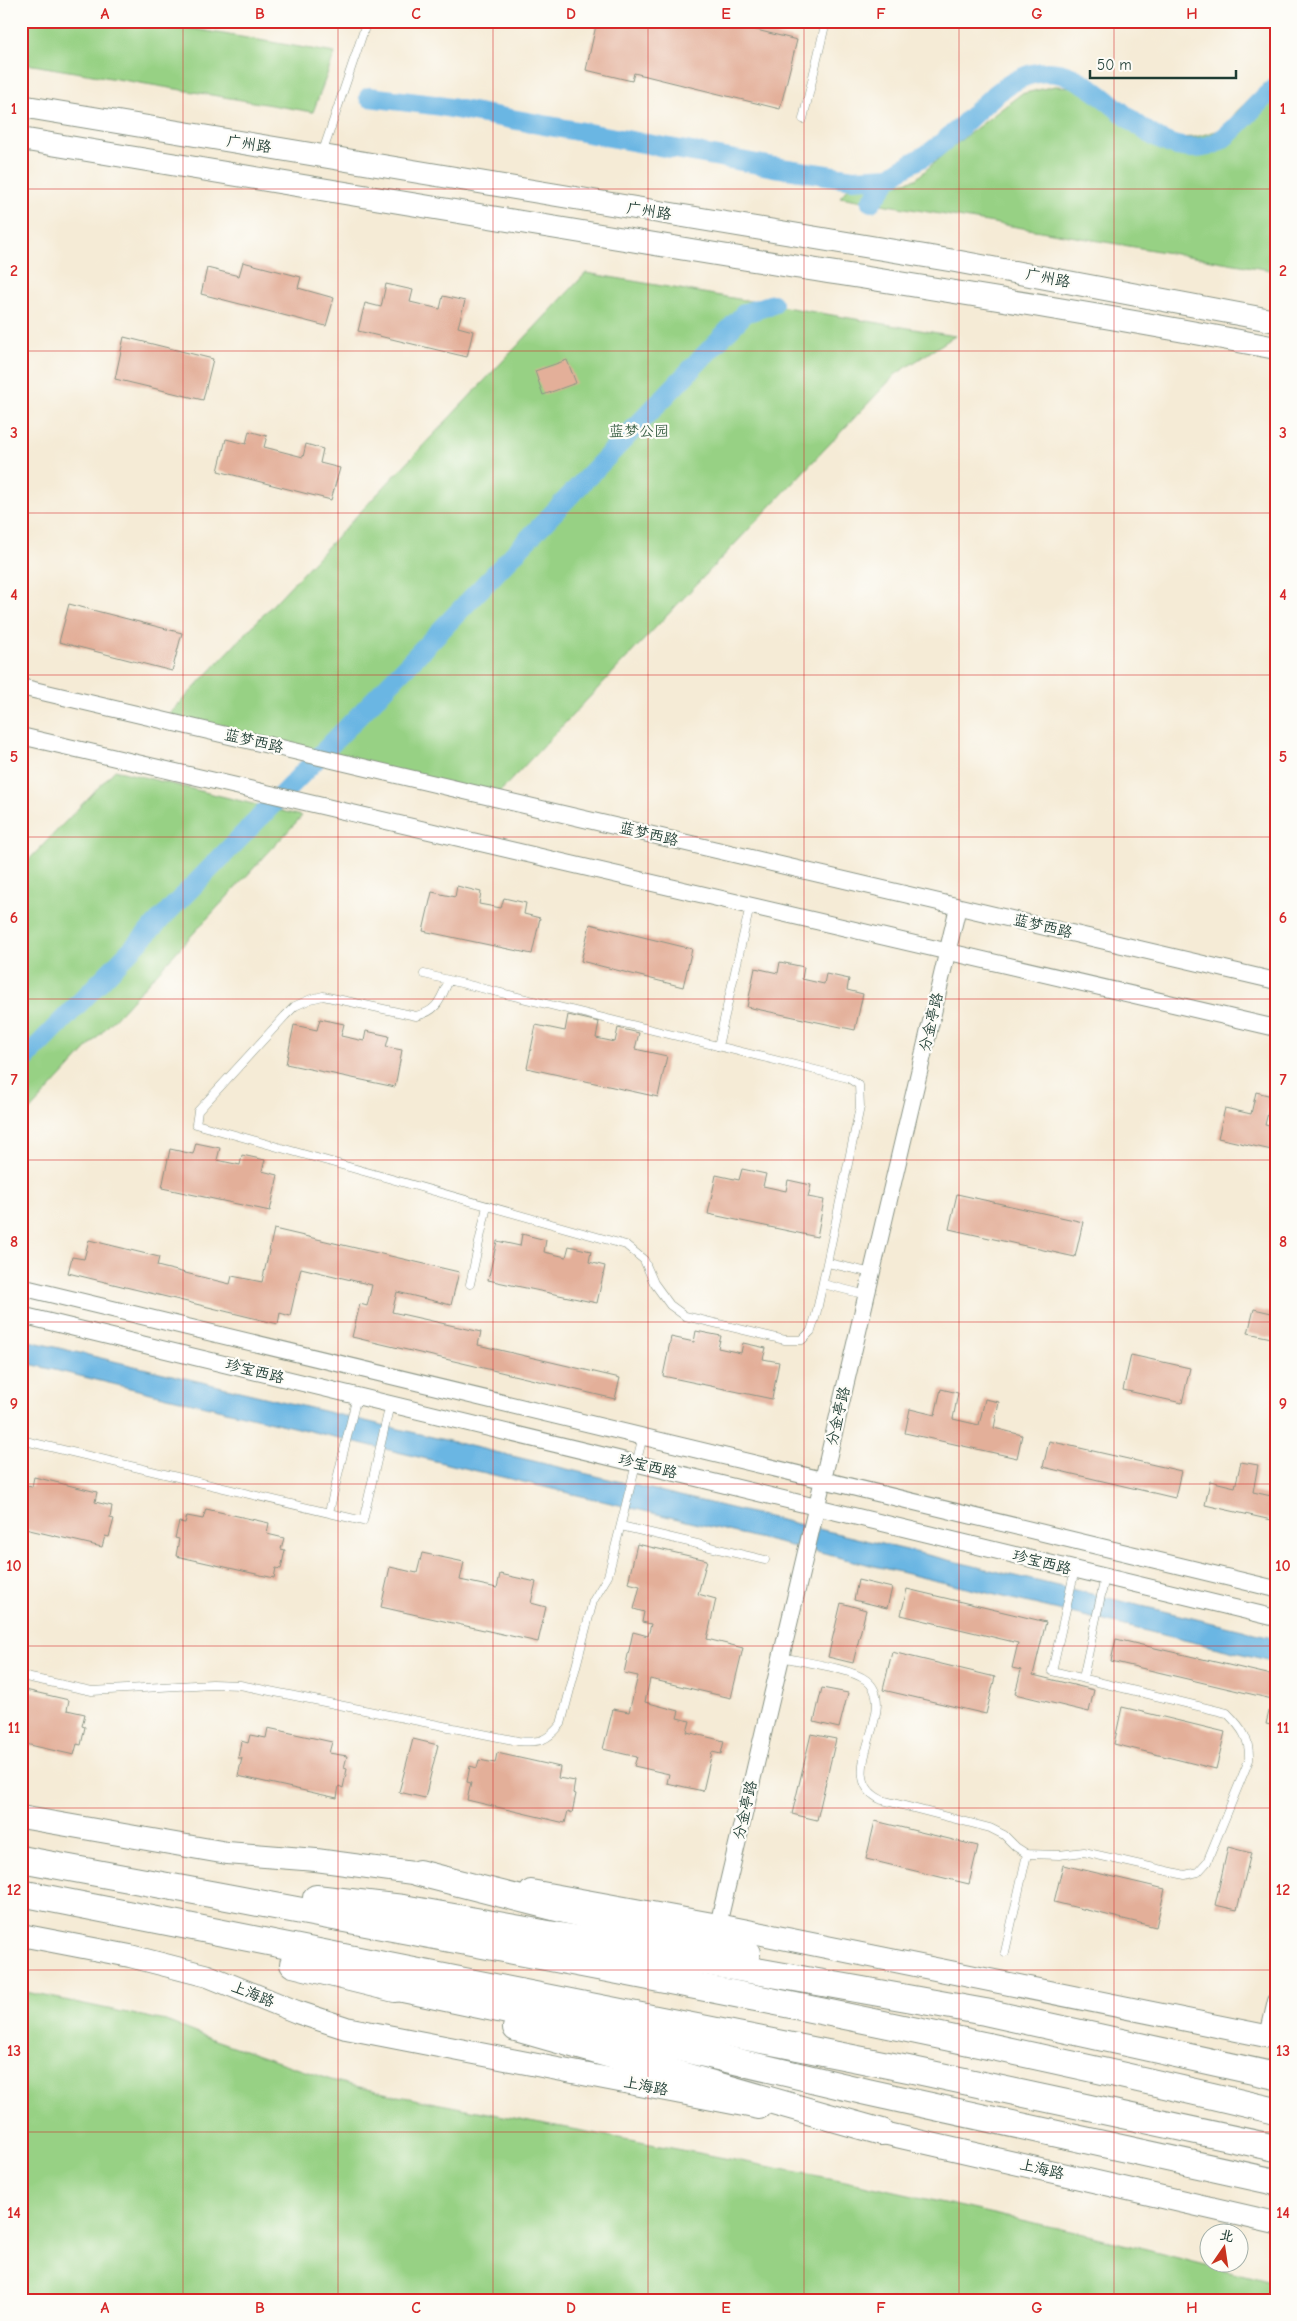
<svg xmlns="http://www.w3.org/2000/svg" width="1297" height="2321" font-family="'Comic Neue','LXGW WenKai TC',sans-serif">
<rect width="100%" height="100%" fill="#fdfcf7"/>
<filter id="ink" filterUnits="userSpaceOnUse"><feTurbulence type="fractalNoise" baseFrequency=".02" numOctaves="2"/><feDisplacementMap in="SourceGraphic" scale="10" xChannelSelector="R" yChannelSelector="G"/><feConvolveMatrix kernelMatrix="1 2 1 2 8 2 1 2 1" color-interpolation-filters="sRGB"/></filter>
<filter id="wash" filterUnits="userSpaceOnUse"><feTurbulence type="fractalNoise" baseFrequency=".0096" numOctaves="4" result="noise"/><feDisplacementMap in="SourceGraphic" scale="20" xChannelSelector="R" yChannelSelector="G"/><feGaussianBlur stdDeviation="1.12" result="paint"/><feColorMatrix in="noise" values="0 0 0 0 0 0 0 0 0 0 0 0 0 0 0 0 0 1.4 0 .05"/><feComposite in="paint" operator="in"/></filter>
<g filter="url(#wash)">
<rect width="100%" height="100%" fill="#f5ebd6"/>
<!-- green -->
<g fill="#97d184" stroke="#5b875c">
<polygon points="21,21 147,21 335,53 313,112 21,63"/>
<polygon points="1276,78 1276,271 840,197 852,184 889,186 916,179 948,150 1021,94 1055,86 1076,87 1148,130 1175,138 1196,137 1223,129 1237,111 1264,84"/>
<polygon points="586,273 955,336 896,374 493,799 163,721"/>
<polygon points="115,770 302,816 21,1120 21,868"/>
<polygon points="21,1991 166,2021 209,2038 331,2080 388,2094 850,2182 1084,2234 1276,2283 1276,2300 21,2300"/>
</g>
<!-- water -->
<polygon fill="#6bb6e3" stroke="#457a8c" points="21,1339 1276,1638 1276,1662 21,1362"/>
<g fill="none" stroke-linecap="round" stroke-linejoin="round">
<!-- canal -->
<g stroke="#6bb6e3" stroke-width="20">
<polyline points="369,97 434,105 774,167 853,179 891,177"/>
<path d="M871,202C878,194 883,185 890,178C900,168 916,161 928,154C938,147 946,139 955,132C975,114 994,91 1019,79C1094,42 1134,165 1208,146C1231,140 1255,102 1276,87"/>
<polyline points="21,1063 370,704 745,313 773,304"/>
</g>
</g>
<g id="blocks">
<!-- building -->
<g fill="#e3af99">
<polygon points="597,21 720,21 797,40 780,109 634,73 632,81 586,70"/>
<polygon points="243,262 301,277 298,288 334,298 326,326 201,294 207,268 239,276"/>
<polygon points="386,284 413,290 410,302 440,309 443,296 465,301 458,327 473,331 467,357 358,331 365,303 381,307"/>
<polygon points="124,337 213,359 203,400 115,379"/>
<polygon points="567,360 576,383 543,395 535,371"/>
<polygon points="249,431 267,436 264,447 303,457 306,444 323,449 320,463 340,468 331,500 218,471 226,439 246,444"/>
<polygon points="69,604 182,633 172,671 59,642"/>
<polygon points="457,886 481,892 479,904 501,908 504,898 526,903 524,914 540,918 532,954 423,931 432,892 455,897"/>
<polygon points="590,924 692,949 683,987 581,961"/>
<polygon points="780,962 804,967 802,979 824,984 826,974 849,979 847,990 863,994 855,1030 747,1007 755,968 778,973"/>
<polygon points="568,1015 599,1022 596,1038 615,1042 618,1028 639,1033 635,1049 667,1056 658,1097 527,1068 536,1025 565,1031"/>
<polygon points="320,1019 344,1024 341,1036 364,1041 366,1031 389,1036 386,1047 402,1050 395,1087 286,1064 294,1025 317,1030"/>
<polygon points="1256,1092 1272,1096 1265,1125 1276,1127 1276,1151 1218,1138 1225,1108 1251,1114"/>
<polygon points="196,1143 220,1148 217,1160 240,1165 242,1155 265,1160 262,1171 278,1175 270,1211 162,1188 170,1149 193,1154"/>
<polygon points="742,1169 766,1174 763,1186 786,1191 788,1180 811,1185 808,1197 824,1200 817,1237 708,1214 716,1175 739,1180"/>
<polygon points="957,1194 1083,1222 1075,1257 949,1229"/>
<polygon points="274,1229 459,1272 451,1305 397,1292 392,1312 481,1332 478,1345 620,1378 615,1399 352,1337 360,1304 367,1306 372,1285 301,1268 290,1316 280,1313 278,1324 68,1273 72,1257 84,1259 89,1240 159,1257 157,1266 230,1284 232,1276 262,1282"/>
<polygon points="522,1234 546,1240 544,1252 566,1257 569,1246 591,1251 589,1262 605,1266 597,1303 488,1280 497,1241 520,1246"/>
<polygon points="1254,1309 1276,1314 1276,1339 1248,1333"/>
<polygon points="696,1331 721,1336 718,1348 741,1353 743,1343 766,1348 763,1359 779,1362 772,1399 663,1376 671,1337 694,1342"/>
<polygon points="1131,1355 1190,1368 1182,1403 1123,1390"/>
<polygon points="941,1389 958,1393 953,1419 979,1425 985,1399 999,1402 994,1428 1022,1435 1017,1458 905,1433 910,1409 935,1415"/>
<polygon points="1049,1441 1181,1471 1175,1498 1043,1467"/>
<polygon points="1241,1462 1258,1465 1253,1492 1276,1497 1276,1521 1205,1505 1210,1481 1235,1487"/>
<polygon points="34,1477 97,1492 95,1502 112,1506 110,1518 114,1519 109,1537 105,1536 102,1547 21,1528 21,1485 32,1487"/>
<polygon points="206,1509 269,1523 267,1534 284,1538 281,1549 285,1550 281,1569 276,1568 274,1578 176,1556 179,1539 175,1538 179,1522 185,1523 187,1516 203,1519"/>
<polygon points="637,1544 707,1560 698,1594 716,1599 707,1639 743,1648 731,1698 650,1679 645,1702 679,1711 677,1718 690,1721 687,1732 724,1741 721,1754 712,1752 703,1791 667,1783 669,1774 634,1766 637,1757 603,1749 613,1709 629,1712 638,1676 624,1673 633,1632 648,1636 651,1624 642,1622 644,1612 634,1609 640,1586 628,1583"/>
<polygon points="422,1553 464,1562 460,1580 497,1588 500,1574 536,1582 531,1603 546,1607 538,1642 381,1607 390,1567 417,1573"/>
<polygon points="858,1580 892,1588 887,1608 854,1600"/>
<polygon points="907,1589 1046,1622 1033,1675 1094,1690 1089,1712 1015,1694 1021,1670 1012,1668 1018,1643 901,1615"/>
<polygon points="841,1603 866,1610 853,1663 828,1657"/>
<polygon points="1116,1639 1276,1676 1276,1726 1266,1724 1272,1699 1111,1661"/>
<polygon points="892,1652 995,1677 986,1714 883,1690"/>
<polygon points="822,1688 848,1693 839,1728 814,1722"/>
<polygon points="21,1689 69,1700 67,1710 85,1714 82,1726 85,1727 81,1745 77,1744 74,1755 21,1743"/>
<polygon points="1122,1707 1225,1732 1216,1769 1114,1744"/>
<polygon points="268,1728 332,1742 329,1753 347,1756 344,1768 347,1769 343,1788 339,1786 337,1798 238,1776 242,1758 238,1758 241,1741 248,1743 250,1735 266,1738"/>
<polygon points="811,1734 836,1739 817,1820 792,1814"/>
<polygon points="413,1739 438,1745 425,1798 399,1792"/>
<polygon points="497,1753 560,1767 558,1778 575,1781 573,1793 576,1794 572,1813 568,1811 565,1823 467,1800 471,1783 467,1782 470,1766 477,1768 479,1760 495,1763"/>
<polygon points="875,1821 978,1846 969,1884 866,1859"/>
<polygon points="1228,1847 1251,1853 1237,1910 1215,1905"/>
<polygon points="1063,1865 1165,1889 1156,1927 1054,1902"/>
</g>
</g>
</g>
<g filter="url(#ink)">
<use href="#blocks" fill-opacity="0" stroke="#8a9485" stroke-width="1"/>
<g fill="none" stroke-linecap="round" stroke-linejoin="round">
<defs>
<g id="service">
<polyline points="803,119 826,21"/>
<polyline points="322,154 367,21"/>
<path d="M424,974L848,1078L859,1085L860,1107L816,1315L811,1331L802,1340H785L685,1316L670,1305L654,1283L644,1260L626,1245L196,1124L198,1111L285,1016L295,1006L311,999L323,996L416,1016C438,1011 440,1000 449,980"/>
<polyline points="718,1046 750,906"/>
<polyline points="828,1263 872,1273"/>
<polyline points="470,1284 487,1206"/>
<polyline points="823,1284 867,1295"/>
<polyline points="21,1440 363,1521 390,1404"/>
<polyline points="329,1512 357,1396"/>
<polyline points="621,1526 765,1560"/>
<path d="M781,1657C803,1662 850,1668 866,1680C903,1708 830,1777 882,1800L990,1828L1004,1835L1016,1847L1027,1854L1059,1855L1084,1852L1185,1875L1198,1872L1207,1862L1249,1760C1250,1739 1242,1728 1227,1713L1052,1671L1075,1569"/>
<path d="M21,1676L92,1691L212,1684L240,1685L518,1741C540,1743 547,1741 561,1724L593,1601L608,1576L643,1436"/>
<polyline points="1083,1678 1105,1577"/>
<polyline points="1005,1952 1027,1854"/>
</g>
<g id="minor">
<polyline points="21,687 1276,981"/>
<polyline points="21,736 1276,1028"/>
<polyline points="21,1287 1276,1589"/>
<polyline points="21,1315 1276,1618"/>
<polyline points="718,1925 958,907"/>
<polyline points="1268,2036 1276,2001"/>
</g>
<g id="secondary">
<polyline points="21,106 955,261 1276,321"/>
<path d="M21,139C259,178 496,219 734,257C915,286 1096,313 1276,348"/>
<polyline points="21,1817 227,1853 316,1860 435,1876"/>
<polyline points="531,1891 718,1925 1276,2038"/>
<polyline points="21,1935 130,1956 208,1976 297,2012 346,2028 759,2108"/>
<polyline points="866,2129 1276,2223"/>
</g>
<g id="trunk">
<path d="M21,1859C441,1937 861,2012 1276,2111"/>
<polyline points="419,1873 632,1927 747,1953"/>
<polyline points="21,1893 913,2070 1276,2148"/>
<polyline points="316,1898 403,1908 985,2012 1276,2076"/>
<polyline points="293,1964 395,1989"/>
<polyline points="379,1984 641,2039 867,2092 1276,2182"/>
<polyline points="516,2028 882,2132"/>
</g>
</defs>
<!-- service casing -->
<use href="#service" stroke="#8a9485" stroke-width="9"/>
<!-- minor casing -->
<use href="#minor" stroke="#8a9485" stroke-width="18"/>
<!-- secondary casing -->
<use href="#secondary" stroke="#8a9485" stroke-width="24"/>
<!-- trunk casing -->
<use href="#trunk" stroke="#8a9485" stroke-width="28"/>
<!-- service -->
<use href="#service" stroke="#fff" stroke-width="8"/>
<!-- minor -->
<use href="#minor" stroke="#fff" stroke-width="16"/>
<!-- secondary -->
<use href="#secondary" stroke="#fff" stroke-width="22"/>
<!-- trunk -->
<use href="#trunk" stroke="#fff" stroke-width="26"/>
</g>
</g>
<!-- grid -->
<path fill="none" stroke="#d62828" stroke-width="1" stroke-opacity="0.55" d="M183,21V2300M338,21V2300M493,21V2300M648,21V2300M804,21V2300M959,21V2300M1114,21V2300M21,189H1276M21,351H1276M21,513H1276M21,675H1276M21,837H1276M21,999H1276M21,1160H1276M21,1322H1276M21,1484H1276M21,1646H1276M21,1808H1276M21,1970H1276M21,2132H1276"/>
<g text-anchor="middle" stroke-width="4.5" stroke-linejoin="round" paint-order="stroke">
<!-- street labels -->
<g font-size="15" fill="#1f3d34" stroke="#fdfcf7">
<text transform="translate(249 144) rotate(9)" y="5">广州路</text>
<text transform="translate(649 211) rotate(9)" y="5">广州路</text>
<text transform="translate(1048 278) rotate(11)" y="5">广州路</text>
<text transform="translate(254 741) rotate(13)" y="5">蓝梦西路</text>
<text transform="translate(649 834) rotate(13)" y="5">蓝梦西路</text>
<text transform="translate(1043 926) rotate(13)" y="5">蓝梦西路</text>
<text transform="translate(931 1022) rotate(-77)" y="5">分金亭路</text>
<text transform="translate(255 1371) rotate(14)" y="5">珍宝西路</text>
<text transform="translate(838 1416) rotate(-77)" y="5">分金亭路</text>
<text transform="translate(648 1466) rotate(14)" y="5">珍宝西路</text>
<text transform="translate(1042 1562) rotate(14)" y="5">珍宝西路</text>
<text transform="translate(745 1810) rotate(-77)" y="5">分金亭路</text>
<text transform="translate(253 1994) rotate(22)" y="5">上海路</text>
<text transform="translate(646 2086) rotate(11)" y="5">上海路</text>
<text transform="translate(1042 2169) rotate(13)" y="5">上海路</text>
</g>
<!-- park labels -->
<g font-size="15" fill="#3d6248" stroke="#fdfcf7">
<text x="639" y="436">蓝梦公园</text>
</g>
</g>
<!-- margin -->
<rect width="1297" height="2321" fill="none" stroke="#fdfcf7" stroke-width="55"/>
<!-- north arrow -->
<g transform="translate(1224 2248) rotate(13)"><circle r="24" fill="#fdfcf7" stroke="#a4b0a9"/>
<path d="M0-4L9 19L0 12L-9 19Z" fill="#c8321e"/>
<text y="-8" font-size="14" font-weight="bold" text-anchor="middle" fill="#1f3d34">北</text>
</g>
<!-- scale -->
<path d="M1090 70v8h146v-8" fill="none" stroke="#1f3d34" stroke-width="2.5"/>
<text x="1097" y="70" font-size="15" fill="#1f3d34" stroke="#fdfcf7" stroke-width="4" paint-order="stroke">50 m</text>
<rect x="28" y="28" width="1242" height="2266" fill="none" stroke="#d62828" stroke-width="2"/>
<g font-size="16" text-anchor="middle" font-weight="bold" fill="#d62828">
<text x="105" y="19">A</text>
<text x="260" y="19">B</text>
<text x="416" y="19">C</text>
<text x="571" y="19">D</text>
<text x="726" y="19">E</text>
<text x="881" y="19">F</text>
<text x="1037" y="19">G</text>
<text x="1192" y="19">H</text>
<text x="14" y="114">1</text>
<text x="1283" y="114">1</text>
<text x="14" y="276">2</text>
<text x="1283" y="276">2</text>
<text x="14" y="438">3</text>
<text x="1283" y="438">3</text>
<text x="14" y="600">4</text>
<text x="1283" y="600">4</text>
<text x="14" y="762">5</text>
<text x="1283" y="762">5</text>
<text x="14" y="923">6</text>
<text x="1283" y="923">6</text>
<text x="14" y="1085">7</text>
<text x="1283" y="1085">7</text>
<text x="14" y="1247">8</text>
<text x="1283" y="1247">8</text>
<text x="14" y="1409">9</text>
<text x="1283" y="1409">9</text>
<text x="14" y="1571">10</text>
<text x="1283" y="1571">10</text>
<text x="14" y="1733">11</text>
<text x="1283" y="1733">11</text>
<text x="14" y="1895">12</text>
<text x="1283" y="1895">12</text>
<text x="14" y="2056">13</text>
<text x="1283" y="2056">13</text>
<text x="14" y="2218">14</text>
<text x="1283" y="2218">14</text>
<text x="105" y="2313">A</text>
<text x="260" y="2313">B</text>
<text x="416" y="2313">C</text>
<text x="571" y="2313">D</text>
<text x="726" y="2313">E</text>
<text x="881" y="2313">F</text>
<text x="1037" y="2313">G</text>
<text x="1192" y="2313">H</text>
</g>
</svg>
